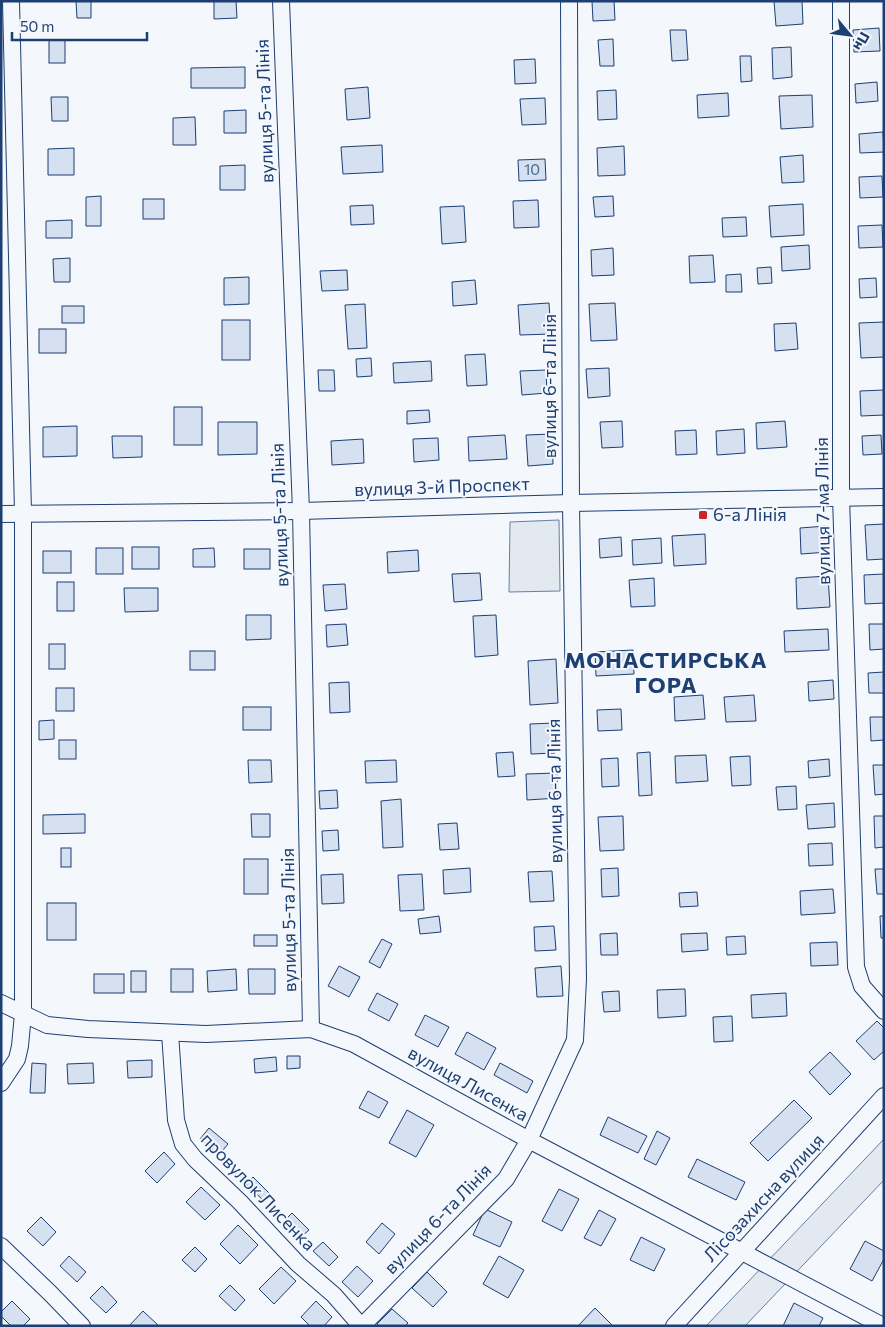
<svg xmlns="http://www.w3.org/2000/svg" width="885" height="1327" font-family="Commissioner,sans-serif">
<rect width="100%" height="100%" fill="#f4f7fb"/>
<!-- green -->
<g fill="#e3e9f0" stroke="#687fa3">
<polygon points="559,520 560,591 509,592 510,522"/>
<polygon points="884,1139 884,1180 745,1326 706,1326"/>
</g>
<!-- building -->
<g fill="#d5e0f0" stroke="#1d3f73">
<polygon points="76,1 91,1 91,18 77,18"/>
<polygon points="214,1 236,1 237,18 214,19"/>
<polygon points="592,1 614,1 615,20 593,21"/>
<polygon points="774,1 802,1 803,24 776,26"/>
<polygon points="879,28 880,51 854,52 853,30"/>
<polygon points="670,30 686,30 688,60 672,61"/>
<polygon points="613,39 614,66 600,66 598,40"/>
<rect x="49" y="40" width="16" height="23"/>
<polygon points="791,47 792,77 773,79 772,48"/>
<polygon points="740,56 751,56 752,81 741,82"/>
<polygon points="535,59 536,83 515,84 514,60"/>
<polygon points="245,67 245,88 191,88 191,68"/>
<polygon points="877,82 878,101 856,103 855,84"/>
<polygon points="368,87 370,118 347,120 345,89"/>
<polygon points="616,90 617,119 598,120 597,91"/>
<polygon points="728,93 729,116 698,118 697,95"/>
<polygon points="812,95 813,127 781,129 779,96"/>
<polygon points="51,97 68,97 68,121 52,121"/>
<polygon points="545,98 546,124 522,125 520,99"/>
<polygon points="246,110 246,133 224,133 224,111"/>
<polygon points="195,117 196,145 173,145 173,118"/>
<polygon points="883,132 884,152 860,153 859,134"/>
<polygon points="382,145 383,172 343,174 341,147"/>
<polygon points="624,146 625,175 598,176 597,148"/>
<polygon points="74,148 74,175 48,175 48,149"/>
<polygon points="803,155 804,182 782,183 780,157"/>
<polygon points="545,159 546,180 519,181 518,160"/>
<polygon points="245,165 245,190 220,190 220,166"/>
<polygon points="882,176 883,197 860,198 859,177"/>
<polygon points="101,196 101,226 86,226 86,197"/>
<polygon points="613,196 614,216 595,217 593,197"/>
<rect x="143" y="199" width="21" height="20"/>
<polygon points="538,200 539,227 514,228 513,201"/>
<polygon points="803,204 804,235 771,237 769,206"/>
<polygon points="373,205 374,224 351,225 350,206"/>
<polygon points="464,206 466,242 442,244 440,207"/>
<polygon points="746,217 747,236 723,237 722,218"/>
<polygon points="72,220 72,238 46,238 46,221"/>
<polygon points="882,225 883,247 859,248 858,226"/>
<polygon points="809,245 810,269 782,271 781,247"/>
<polygon points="613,248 614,275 592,276 591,250"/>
<polygon points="713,255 715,282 690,283 689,256"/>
<polygon points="70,258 70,282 54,282 53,259"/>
<polygon points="771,267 772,283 758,284 757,268"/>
<polygon points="347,270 348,290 322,291 320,271"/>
<polygon points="741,274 742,292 726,292 726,275"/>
<polygon points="249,277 249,304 224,305 224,278"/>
<polygon points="876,278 877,297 860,298 859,279"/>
<polygon points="475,280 477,304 453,306 452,282"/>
<polygon points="549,303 551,334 520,335 518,305"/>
<polygon points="615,303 617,340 591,341 589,304"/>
<polygon points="365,304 367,348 348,349 345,305"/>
<rect x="62" y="306" width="22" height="17"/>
<rect x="222" y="320" width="28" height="40"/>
<polygon points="884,322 884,357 861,358 859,323"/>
<polygon points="796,323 798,349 775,351 774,324"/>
<rect x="39" y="329" width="27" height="24"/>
<polygon points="485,354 487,385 467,386 465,355"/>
<polygon points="371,358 372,376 357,377 356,359"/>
<polygon points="431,361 432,381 394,383 393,363"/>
<polygon points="609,368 610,396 588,398 586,369"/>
<polygon points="318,370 334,370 335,391 319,391"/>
<polygon points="546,370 547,393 522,395 520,371"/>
<polygon points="884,390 884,415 861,416 860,391"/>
<rect x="174" y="407" width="28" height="38"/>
<polygon points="429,410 430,422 407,424 407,411"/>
<polygon points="622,421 623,447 602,448 600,422"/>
<polygon points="785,421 787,447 757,449 756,423"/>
<polygon points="218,422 257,422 257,454 218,455"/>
<polygon points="77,426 77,456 43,457 43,427"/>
<polygon points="744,429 745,453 717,455 716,431"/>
<polygon points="696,430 697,454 676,455 675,431"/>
<polygon points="552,434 553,464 528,466 526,435"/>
<polygon points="505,435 507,459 469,461 468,437"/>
<polygon points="881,435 882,454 863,455 862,436"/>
<polygon points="112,436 142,436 142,457 113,458"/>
<polygon points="438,438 439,460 414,462 413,439"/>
<polygon points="363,439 364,463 332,465 331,441"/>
<polygon points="884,524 884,559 867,560 865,525"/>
<polygon points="826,526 828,552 801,554 800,528"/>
<polygon points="705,534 706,564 674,566 672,536"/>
<polygon points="621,537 622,556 600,558 599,539"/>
<polygon points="661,538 662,563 633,565 632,540"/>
<rect x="132" y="547" width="27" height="22"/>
<rect x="96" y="548" width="27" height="26"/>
<polygon points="214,548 215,567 193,567 193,549"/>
<rect x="244" y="549" width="26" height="20"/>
<polygon points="418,550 419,571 388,573 387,552"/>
<rect x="43" y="551" width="28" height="22"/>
<polygon points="480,573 482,600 454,602 452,574"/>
<polygon points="884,574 884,603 865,604 864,575"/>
<polygon points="828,576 830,607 797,609 796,578"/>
<polygon points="654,578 655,606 631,607 629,580"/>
<rect x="57" y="582" width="17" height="29"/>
<polygon points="345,584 347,609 325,611 323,585"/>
<polygon points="124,588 158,588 158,611 125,612"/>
<polygon points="246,615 271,615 271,639 246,640"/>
<polygon points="496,615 498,655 475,657 473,616"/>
<polygon points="346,624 348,645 327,647 326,625"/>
<polygon points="869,624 884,624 884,649 870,650"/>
<polygon points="828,629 829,650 785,652 784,631"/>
<rect x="49" y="644" width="16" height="25"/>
<polygon points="633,650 634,674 596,676 595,652"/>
<rect x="190" y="651" width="25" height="19"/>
<polygon points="556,659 558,703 530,705 528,661"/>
<polygon points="884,672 884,693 869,693 868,673"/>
<polygon points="833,680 834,699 809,701 808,682"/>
<polygon points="349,682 350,712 330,713 329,683"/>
<rect x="56" y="688" width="18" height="23"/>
<polygon points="703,695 705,719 675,721 674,697"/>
<polygon points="754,695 756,721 726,722 724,697"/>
<rect x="243" y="707" width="28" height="23"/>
<polygon points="621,709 622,730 598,731 597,710"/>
<polygon points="870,717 884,717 884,740 871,741"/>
<polygon points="54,720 54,739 39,740 39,721"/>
<polygon points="554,723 555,753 531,754 530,724"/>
<rect x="59" y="740" width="17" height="19"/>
<polygon points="513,752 515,776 498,777 496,753"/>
<polygon points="650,752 652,795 639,796 637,753"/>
<polygon points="706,755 708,781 676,783 675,756"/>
<polygon points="750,756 751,785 732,786 730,757"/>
<polygon points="618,758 619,786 602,787 601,759"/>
<polygon points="829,759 830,776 809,778 808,761"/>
<polygon points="248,760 271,760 272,782 249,783"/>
<polygon points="396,760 397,782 366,783 365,761"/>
<polygon points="873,765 884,765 884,794 875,795"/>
<polygon points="557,773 558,798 527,800 526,774"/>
<polygon points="796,786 797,809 778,810 776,787"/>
<polygon points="337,790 338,808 320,809 319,791"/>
<polygon points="401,799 403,847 383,848 381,801"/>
<polygon points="834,803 835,827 808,829 806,805"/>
<polygon points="85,814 85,833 43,834 43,815"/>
<polygon points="251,814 270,814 270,837 252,837"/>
<polygon points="623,816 624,850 600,851 598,817"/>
<polygon points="874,816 884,816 884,847 875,848"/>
<polygon points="457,823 459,849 440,850 438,824"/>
<polygon points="338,830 339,850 323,851 322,831"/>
<polygon points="832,843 833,865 809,866 808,844"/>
<rect x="61" y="848" width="10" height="19"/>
<rect x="244" y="859" width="24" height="35"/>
<polygon points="470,868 471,892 444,894 443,870"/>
<polygon points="618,868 619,896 602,897 601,869"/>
<polygon points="875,869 884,869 884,894 877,894"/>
<polygon points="552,871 554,901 530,902 528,872"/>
<polygon points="343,874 344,903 322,904 321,875"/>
<polygon points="422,874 424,910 400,911 398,875"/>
<polygon points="833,889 835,913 801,915 800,891"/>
<polygon points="697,892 698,906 680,907 679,893"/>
<rect x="47" y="903" width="29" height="37"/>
<polygon points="439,916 441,932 420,934 418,919"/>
<polygon points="880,916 884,916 884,938 881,938"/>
<polygon points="554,926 556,950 535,951 534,927"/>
<polygon points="617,933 618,955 601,955 600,934"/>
<polygon points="707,933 708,950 682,952 681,934"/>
<rect x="254" y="935" width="23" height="11"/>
<polygon points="745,936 746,954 727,955 726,937"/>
<polygon points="382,939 392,944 380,968 369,962"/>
<polygon points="837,942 838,965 811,966 810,943"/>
<polygon points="339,966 360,977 349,997 328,986"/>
<polygon points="561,966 563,996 537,997 535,968"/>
<rect x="171" y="969" width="22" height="23"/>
<polygon points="236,969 237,990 208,992 207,971"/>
<polygon points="248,969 275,969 275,994 249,994"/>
<rect x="131" y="971" width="15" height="21"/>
<rect x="94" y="974" width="30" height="19"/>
<polygon points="685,989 686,1016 658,1018 657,990"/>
<polygon points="619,991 620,1011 604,1012 602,992"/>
<polygon points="377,993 398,1004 389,1021 368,1010"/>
<polygon points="786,993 787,1016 752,1018 751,995"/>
<polygon points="425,1015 449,1027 438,1047 415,1035"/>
<polygon points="732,1016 733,1041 714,1042 713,1017"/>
<polygon points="877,1021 884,1028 884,1051 874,1060 856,1041"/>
<polygon points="467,1032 496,1048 484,1070 455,1054"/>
<polygon points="830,1052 851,1074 830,1095 809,1072"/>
<polygon points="287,1056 300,1056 300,1068 287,1069"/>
<polygon points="276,1057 277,1071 255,1073 254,1059"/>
<polygon points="152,1060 152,1077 128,1078 127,1061"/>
<polygon points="32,1063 46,1064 45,1093 30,1093"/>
<polygon points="93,1063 94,1083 68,1084 67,1064"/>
<polygon points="500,1063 533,1081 527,1093 494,1075"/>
<polygon points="368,1091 388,1102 379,1118 359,1108"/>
<polygon points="794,1100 812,1118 768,1161 750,1143"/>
<polygon points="407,1110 434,1125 416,1157 389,1143"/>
<polygon points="608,1117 647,1136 638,1153 600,1135"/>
<polygon points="209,1128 228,1144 219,1155 200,1139"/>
<polygon points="657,1131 670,1138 656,1165 644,1159"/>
<polygon points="164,1152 175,1164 157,1183 145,1171"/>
<polygon points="697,1159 745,1182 736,1200 688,1177"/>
<polygon points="253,1177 269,1193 263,1200 246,1184"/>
<polygon points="201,1187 220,1205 205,1220 186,1202"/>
<polygon points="559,1189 579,1199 562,1231 542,1221"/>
<polygon points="485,1209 512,1222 500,1247 473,1235"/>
<polygon points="599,1210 616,1219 601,1246 584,1238"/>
<polygon points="292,1213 309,1230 300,1238 283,1222"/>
<polygon points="41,1217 56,1232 43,1246 27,1231"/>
<polygon points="382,1223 395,1234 379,1254 366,1242"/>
<polygon points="238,1225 258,1245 240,1264 220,1244"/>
<polygon points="641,1237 665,1249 654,1271 630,1260"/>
<polygon points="865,1241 884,1251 884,1259 872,1281 850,1269"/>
<polygon points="323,1242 338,1257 329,1266 313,1251"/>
<polygon points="195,1247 207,1259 195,1272 182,1260"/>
<polygon points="69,1256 86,1272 77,1282 60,1266"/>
<polygon points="499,1256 524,1270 508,1298 483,1284"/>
<polygon points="357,1266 373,1281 358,1297 342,1282"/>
<polygon points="281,1267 296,1281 274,1304 259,1289"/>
<polygon points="427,1272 447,1292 433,1307 412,1288"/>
<polygon points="230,1285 245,1300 235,1311 219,1296"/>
<polygon points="102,1286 117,1302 106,1313 90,1298"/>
<polygon points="12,1301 30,1319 23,1326 11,1326 1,1316 1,1312"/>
<polygon points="316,1301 332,1317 324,1326 310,1326 301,1317"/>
<polygon points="794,1303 823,1318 819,1326 783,1326"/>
<polygon points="595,1308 613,1326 578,1326"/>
<polygon points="392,1309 408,1323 405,1326 379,1326 377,1324"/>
<polygon points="143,1311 159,1326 129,1326"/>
</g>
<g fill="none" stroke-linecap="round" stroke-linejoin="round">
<defs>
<g id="street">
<polyline points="281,1 301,511 311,1029"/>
<polyline points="841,1 841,497 856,967 862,986 884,1011"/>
<polyline points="1,514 301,511 571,503 884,497"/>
<polyline points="1,1003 47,1025 88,1029 206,1034 311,1029 354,1044 529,1140 883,1326"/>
<polyline points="170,1033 176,1120 183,1144 195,1159 240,1202 298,1264 334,1295 361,1326"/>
<polyline points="1,1083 17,1059 20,1046 23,1014 23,513 11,1"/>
<polyline points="1,1246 50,1293 82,1326"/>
<polyline points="362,1326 506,1179 529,1140 575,1040 578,979 571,503 569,1"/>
<polyline points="674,1326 884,1096"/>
</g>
</defs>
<!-- street casing -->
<use href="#street" stroke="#1d3f73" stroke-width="18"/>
<!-- street -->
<use href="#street" stroke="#f4f7fb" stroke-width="16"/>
</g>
<!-- markers -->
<rect fill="#c62828" stroke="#f4f7fb" stroke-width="2" x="698" y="510" width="10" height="10" rx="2.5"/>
<g text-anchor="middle" stroke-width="4" stroke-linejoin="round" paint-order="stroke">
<!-- number labels -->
<g font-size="15" fill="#4b6792">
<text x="532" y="175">10</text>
</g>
<!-- street labels -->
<g font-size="18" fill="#1d3f73" stroke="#f4f7fb">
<text transform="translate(265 111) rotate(-92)" y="6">вулиця 5-та Лінія</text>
<text transform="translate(550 386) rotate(-90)" y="6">вулиця 6-та Лінія</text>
<text transform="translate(442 487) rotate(-2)" y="6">вулиця 3-й Проспект</text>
<text transform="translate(823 511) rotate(-91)" y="6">вулиця 7-ма Лінія</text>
<text transform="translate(280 515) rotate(-92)" y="6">вулиця 5-та Лінія</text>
<text transform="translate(555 791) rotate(-91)" y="6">вулиця 6-та Лінія</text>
<text transform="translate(289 920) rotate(-91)" y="6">вулиця 5-та Лінія</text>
<text transform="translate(468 1084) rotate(29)" y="6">вулиця Лисенка</text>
<text transform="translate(258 1192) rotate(46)" y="6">провулок Лисенка</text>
<text transform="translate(764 1198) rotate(-47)" y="6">Лісозахисна вулиця</text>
<text transform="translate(438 1219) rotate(-46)" y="6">вулиця 6-та Лінія</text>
</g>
<!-- poi labels -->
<g font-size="18" fill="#1d3f73" stroke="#f4f7fb" text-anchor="start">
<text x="713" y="521">6-а Лінія</text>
</g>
<!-- district labels -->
<g font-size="22" font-weight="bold" letter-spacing="1" fill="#1d3f73" stroke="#f4f7fb">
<text x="666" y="668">МОНАСТИРСЬКА<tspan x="666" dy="25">ГОРА</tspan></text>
</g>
</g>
<!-- border -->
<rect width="885" height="1327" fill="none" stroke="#1d3f73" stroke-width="5"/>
<!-- north arrow -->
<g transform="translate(850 35) rotate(119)" stroke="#f4f7fb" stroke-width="4" paint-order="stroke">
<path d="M0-4L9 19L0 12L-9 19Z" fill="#1d3f73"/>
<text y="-8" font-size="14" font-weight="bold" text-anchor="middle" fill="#1d3f73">Пн</text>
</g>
<!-- scale -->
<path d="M12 32v8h135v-8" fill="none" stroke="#1d3f73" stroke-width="2.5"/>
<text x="20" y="32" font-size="15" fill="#1d3f73" stroke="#f4f7fb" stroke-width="4" paint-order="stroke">50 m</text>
</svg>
